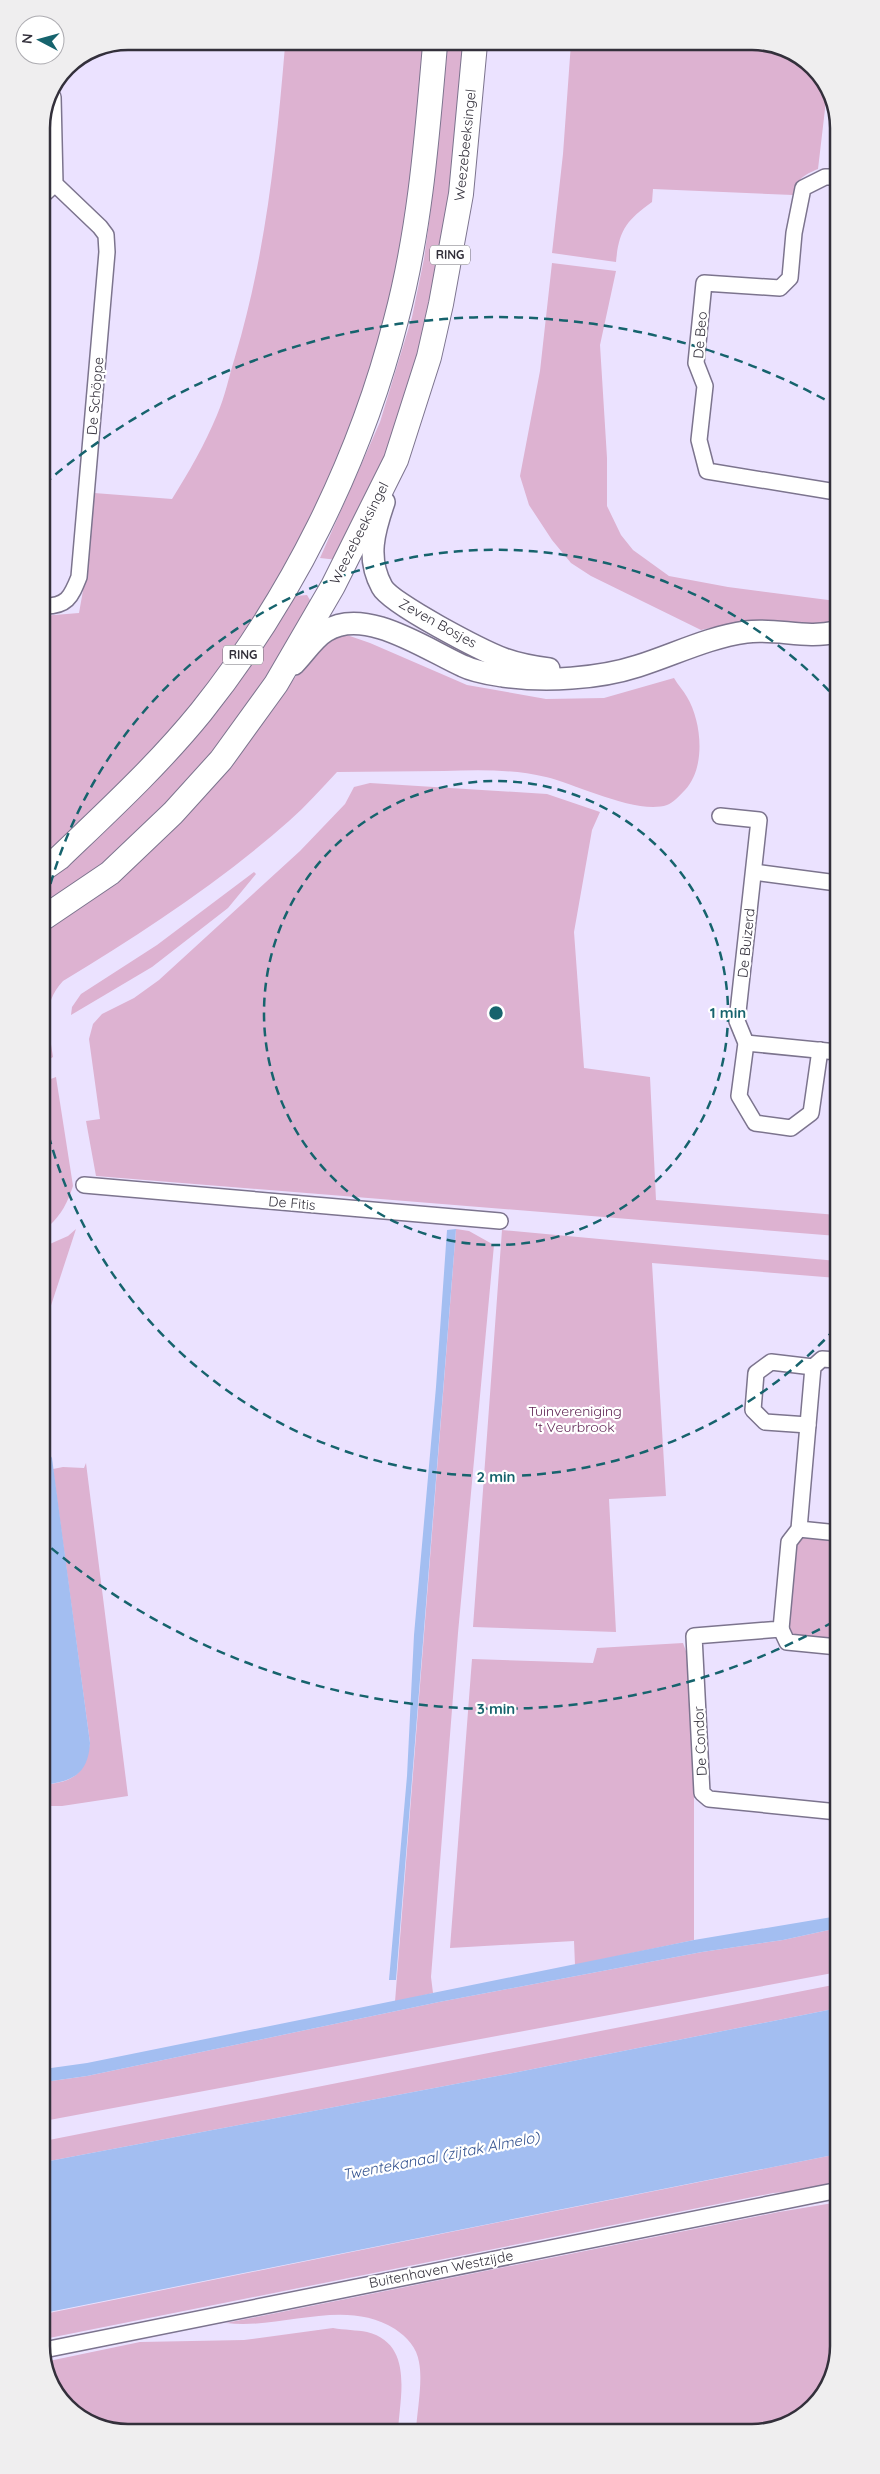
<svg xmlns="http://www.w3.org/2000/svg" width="880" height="2474" font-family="Quicksand,sans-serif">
<rect width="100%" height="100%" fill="#ebe2ff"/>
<!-- green -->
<g fill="#ddb2d1">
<path d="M758,41L805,59L827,92L818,169C804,175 796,179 793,195L653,189L652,202C626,221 619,230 616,262L552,253L563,154L571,43Z"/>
<polygon points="447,44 464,44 452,179 427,321 404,414 338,560 320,558 380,422 412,317 424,259 430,215"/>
<path d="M425,45L411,189L403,248L374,370L333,475L288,562L262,607L205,689L147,760L42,860V616L79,613L87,568L94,493L172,499C189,472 205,444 217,415C225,397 229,376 235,357C266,253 276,153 285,46Z"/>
<polygon points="552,263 616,271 600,345 607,458 607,506 621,535 633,550 669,576 728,587 836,601 836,622 832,624 744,621 701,630 591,576 571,563 552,540 529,505 520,476 540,371"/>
<path d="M307,595L310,600L307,611C257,697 207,767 134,836C106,863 76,889 42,909V882L285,607L296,596Z"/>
<path d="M344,634L370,643L467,685L546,699L604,698L674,678C678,685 683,690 687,697C702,722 706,768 685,790C680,795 673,803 667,805C637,815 576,784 546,777C512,769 478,770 444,771C408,771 373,772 337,772C321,789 306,806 289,821C219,883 142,933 63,981C41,1004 49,1029 53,1057L43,1063L42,931L229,765L315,651L338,635Z"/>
<polygon points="370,783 547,794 600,812 592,830 574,932 584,1068 650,1077 656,1200 837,1215 837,1236 96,1176 86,1121 100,1119 89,1039 93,1024 102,1014 134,998 159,980 300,851 345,804 354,787"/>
<polygon points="254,872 256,874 228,908 152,967 71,1015 72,1007 81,994 157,945"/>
<path d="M56,1077L73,1186C68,1202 61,1215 49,1226L43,1183V1082Z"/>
<polygon points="76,1229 43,1330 43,1247 68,1236"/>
<polygon points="456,1229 469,1231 494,1245 458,1633 431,1977 433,1993 395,2002"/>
<polygon points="502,1230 837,1261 837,1278 652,1263 666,1496 609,1499 616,1632 473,1627"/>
<path d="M86,1463L128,1796L62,1806H44V1785C75,1781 84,1775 90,1743L53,1469L63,1467L84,1468Z"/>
<polygon points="803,1535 838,1538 838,1641 789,1636 796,1541"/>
<polygon points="683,1643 687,1654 694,1798 694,1940 575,1965 574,1941 450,1948 472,1659 593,1663 597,1648"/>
<polygon points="838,1928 838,1972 44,2121 44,2082 87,2076 439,2002 702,1952 783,1940"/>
<polygon points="838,1984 838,2008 508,2074 44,2162 44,2141"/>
<polygon points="838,2154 839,2182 797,2191 773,2193 44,2339 44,2314"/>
<path d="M839,2202V2346L821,2399L775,2430L416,2431C417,2411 423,2382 419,2362C417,2348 407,2337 395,2329C344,2297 282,2330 226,2323L779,2212Z"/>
<path d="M333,2328C344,2330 357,2330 367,2332C414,2344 400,2396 398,2431L122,2433L75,2415L44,2369V2362L140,2342L244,2340Z"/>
</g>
<!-- water -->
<g fill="#a3bef1">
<polygon points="456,1229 396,1980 389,1980 407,1776 414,1635 436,1387 447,1230"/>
<path d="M43,1444L52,1458L90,1743C88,1775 72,1781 44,1785Z"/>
<polygon points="838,1916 838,1928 783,1940 702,1952 439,2002 87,2076 44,2082 44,2069 87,2063 694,1940"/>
<polygon points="838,2008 838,2154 44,2313 44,2162 508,2074"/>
</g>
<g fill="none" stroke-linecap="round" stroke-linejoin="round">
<defs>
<g id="street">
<polyline points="836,177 825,177 803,188 794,233 790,278 780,288 704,283 696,363 705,386 699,440 707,471 836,492"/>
<polyline points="42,196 55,184"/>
<path d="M42,606C67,607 71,597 79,577L107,252L106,235L100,227L55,184L53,97"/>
<polyline points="720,816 759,820 737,1021 746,1043 739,1096 755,1123 791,1128 811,1113 820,1050"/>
<polyline points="754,872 837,883"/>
<polyline points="746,1043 837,1052"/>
<polyline points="84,1185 500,1221"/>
<polyline points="837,1360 822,1359 813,1367 799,1529 789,1542 781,1629 694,1636 702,1793 709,1799 838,1812"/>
<polyline points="808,1425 765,1422 753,1410 756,1373 771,1362 813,1367"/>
<polyline points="799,1529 838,1533"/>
<polyline points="781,1629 787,1642 838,1647"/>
<polyline points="44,2350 839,2190"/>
</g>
<g id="secondary">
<path d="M384,502C374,531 366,558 382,587C391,604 483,651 504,659C518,664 534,667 549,669"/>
<path d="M294,664C304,654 314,638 326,631C365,606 427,650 463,666C475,672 491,674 503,676C545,682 598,679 638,666C673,655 709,637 746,632C776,628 806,639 836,632"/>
</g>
<g id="primary">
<path d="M42,870L59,858C108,811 158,765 201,712C292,598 360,461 396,320C420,230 427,137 435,45"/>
<polyline points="42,919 110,873 173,813 221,760 276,684 333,586 396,460 429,357 441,304 461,194 475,44"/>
</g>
</defs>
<!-- street casing -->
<use href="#street" stroke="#7c748e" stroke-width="18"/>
<!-- secondary casing -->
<use href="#secondary" stroke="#7c748e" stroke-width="24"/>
<!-- primary casing -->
<use href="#primary" stroke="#7c748e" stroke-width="26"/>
<!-- street -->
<use href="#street" stroke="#fff" stroke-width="15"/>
<!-- secondary -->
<use href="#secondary" stroke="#fff" stroke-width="21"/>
<!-- primary -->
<use href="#primary" stroke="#fff" stroke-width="24"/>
</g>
<!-- distance rings -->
<g fill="none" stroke="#16636d" stroke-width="2.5" stroke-dasharray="9 6">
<circle cx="496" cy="1013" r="232"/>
<path d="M835 1329A464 464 0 0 1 43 1113M43 913A464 464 0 0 1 835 697"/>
<path d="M833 1622A696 696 0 0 1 44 1542M44 484A696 696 0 0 1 833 404"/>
</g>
<g text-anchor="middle" stroke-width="4.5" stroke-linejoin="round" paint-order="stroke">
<!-- shield labels -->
<g fill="#fff" stroke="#706e76" stroke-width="1">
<rect x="430" y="245.5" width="40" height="19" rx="4"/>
<rect x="223" y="645.5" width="40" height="19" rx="4"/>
</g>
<g font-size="12" font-weight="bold" fill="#33303b">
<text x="450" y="259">RING</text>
<text x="243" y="659">RING</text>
</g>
<!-- street labels -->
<g font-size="14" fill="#33303b" stroke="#fff">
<text transform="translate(465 145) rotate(-84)" y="5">Weezebeeksingel</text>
<text transform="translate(700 335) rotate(-85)" y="5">De Beo</text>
<text transform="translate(95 396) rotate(-85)" y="5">De Schöppe</text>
<text transform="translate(359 533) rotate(-63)" y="5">Weezebeeksingel</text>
<text transform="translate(438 623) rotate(29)" y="5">Zeven Bosjes</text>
<text transform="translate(746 943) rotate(-84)" y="5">De Buizerd</text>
<text transform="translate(292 1203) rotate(5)" y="5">De Fitis</text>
<text transform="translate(700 1741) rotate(-93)" y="5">De Condor</text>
<text transform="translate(441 2269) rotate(-11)" y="5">Buitenhaven Westzijde</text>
</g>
<!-- park labels -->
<g font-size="14" fill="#5f2353" stroke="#fff">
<text x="575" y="1416">Tuinvereniging<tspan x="575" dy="16">'t Veurbrook</tspan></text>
</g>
<!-- water labels -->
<g font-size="15" font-style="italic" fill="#355491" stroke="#fff">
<text transform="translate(441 2156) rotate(-11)" y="5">Twentekanaal (zijtak Almelo)</text>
</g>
</g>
<!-- crop -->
<path d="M0 0H880V2474H0ZM128 50H752A78 78 0 0 1 830 128V2346A78 78 0 0 1 752 2424H128A78 78 0 0 1 50 2346V128A78 78 0 0 1 128 50Z" fill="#efeeef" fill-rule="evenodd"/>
<path fill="none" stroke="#33303b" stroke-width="2.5" d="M128 50H752A78 78 0 0 1 830 128V2346A78 78 0 0 1 752 2424H128A78 78 0 0 1 50 2346V128A78 78 0 0 1 128 50Z"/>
<circle cx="496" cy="1013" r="8" fill="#16636d" stroke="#fff" stroke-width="2.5"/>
<g font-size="15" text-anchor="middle" font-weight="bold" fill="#16636d" stroke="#fff" stroke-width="4.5" stroke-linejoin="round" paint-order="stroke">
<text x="728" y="1018">1 min</text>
<text x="496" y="1482">2 min</text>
<text x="496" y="1714">3 min</text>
</g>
<!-- north arrow -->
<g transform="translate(40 40) rotate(276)"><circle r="24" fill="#ffffff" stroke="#adacb1"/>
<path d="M0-4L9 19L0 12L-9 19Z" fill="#16636d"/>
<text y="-8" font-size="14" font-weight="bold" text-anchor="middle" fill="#33303b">N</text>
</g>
</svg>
